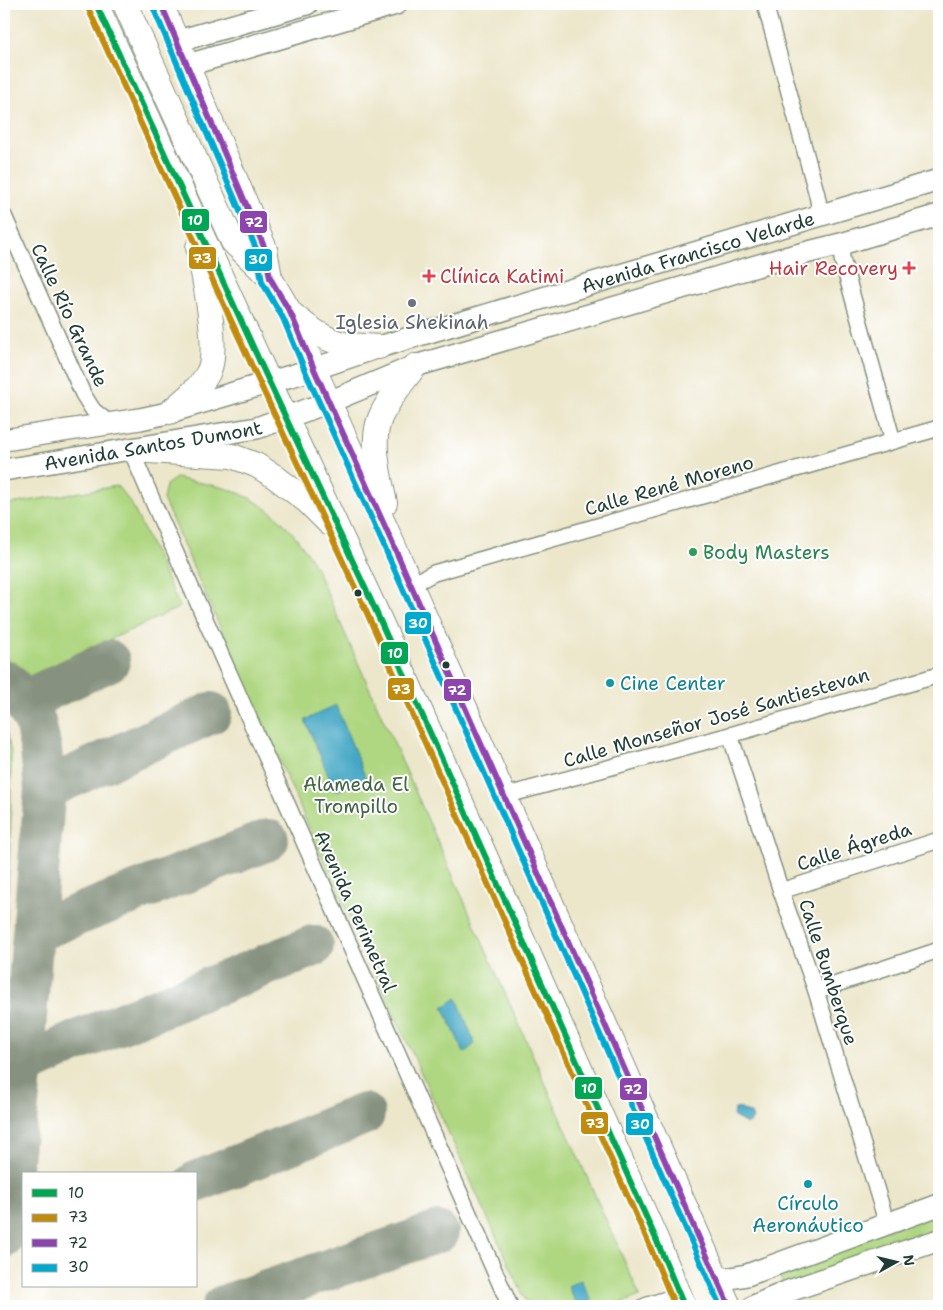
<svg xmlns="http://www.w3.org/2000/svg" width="943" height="1310" font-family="'Shantell Sans',sans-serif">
<rect width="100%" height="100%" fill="#fff"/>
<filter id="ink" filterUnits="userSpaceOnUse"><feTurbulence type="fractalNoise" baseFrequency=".02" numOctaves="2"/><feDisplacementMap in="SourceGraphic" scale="10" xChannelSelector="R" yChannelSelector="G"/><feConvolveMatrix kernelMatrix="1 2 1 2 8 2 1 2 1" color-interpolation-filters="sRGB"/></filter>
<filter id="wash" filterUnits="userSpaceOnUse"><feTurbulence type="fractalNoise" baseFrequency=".0096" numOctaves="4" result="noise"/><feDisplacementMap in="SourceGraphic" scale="20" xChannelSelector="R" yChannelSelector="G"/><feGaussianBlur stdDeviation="1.12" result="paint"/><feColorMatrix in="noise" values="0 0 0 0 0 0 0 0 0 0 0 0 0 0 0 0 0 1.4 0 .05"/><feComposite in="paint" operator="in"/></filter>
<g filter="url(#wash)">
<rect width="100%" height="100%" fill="#ece6ca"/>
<!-- green -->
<g fill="#afd781" stroke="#678a5a">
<path d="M176,478C198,483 221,485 241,494C275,509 297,534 315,566L640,1296L613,1306H528L319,850L163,499L166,485Z"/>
<polygon points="117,486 131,503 180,607 47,669 35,683 20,668 4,659 4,505"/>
<polygon points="4,721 11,753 11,824 4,983"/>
<polygon points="939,1212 939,1236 785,1288 781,1279 778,1268"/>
</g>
<!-- water -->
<g fill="#45a7c5" stroke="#32727c">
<polygon points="336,705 367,781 335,791 305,720"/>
<polygon points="457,998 475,1044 464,1053 443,1007"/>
<polygon points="739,1108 751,1114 753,1119 751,1122 747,1124 734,1117 733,1115 735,1109"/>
<polygon points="581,1280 592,1301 577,1305 568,1286"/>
</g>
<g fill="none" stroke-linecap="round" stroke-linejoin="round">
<!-- taxiway -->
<g stroke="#86927f" stroke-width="42">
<polyline points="4,680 8,683 24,701 35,722 41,750 45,789 22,1066 4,1237"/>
<polyline points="24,701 109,661"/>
<polyline points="45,789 211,713"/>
<polyline points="34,932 268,840"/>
<polyline points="4,1071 22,1066 77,1041 313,946"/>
<polyline points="196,1182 364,1114"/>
<polyline points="223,1306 438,1232"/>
</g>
</g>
</g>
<g filter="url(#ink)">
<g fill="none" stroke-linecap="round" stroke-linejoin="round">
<defs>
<g id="street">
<polyline points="765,4 817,195 819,206 816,216"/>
<polyline points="4,216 83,394 93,410 109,423"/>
<polyline points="841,244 842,259 893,441"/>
<polyline points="131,450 154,504 510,1306"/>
<polyline points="411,585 434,573 939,428"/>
<polyline points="730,735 781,891 816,991 887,1224"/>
<polyline points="504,796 730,735 939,675"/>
<polyline points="781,891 939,840"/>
<polyline points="816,991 939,950"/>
<polyline points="645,1306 679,1295"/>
</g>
<g id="secondary">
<polyline points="178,41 307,4"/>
<polyline points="188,65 396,4"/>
<path id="s1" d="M4,440L140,419L163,414L314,369L379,347L939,180"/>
<path id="s2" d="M4,470L257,428L329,402L415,366L777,260L841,244L939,215"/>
<polyline points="717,1278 731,1278 747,1275 939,1205"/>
<polyline points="754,1306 786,1292 939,1240"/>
</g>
<g id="primary">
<polyline points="96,4 265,373 374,607 656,1239 684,1306"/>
<polyline points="125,4 233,242 270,278 291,314 314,369 395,549 729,1306"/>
<polyline points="161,4 265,249 270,278"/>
<path d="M292,314C307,327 323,339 343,344C354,346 367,346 379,347"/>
<path d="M170,412C183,401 200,388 208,373C221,350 203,274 198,247"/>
<polyline points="131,450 232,456 256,465 274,476 308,502 329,523"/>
<path d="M385,503C380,479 370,442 380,418C388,399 403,382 415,366"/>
</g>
</defs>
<!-- street casing -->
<use href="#street" stroke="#86927f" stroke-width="18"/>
<!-- secondary casing -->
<use href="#secondary" stroke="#86927f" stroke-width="24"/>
<!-- primary casing -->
<use href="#primary" stroke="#86927f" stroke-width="26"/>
<!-- street -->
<use href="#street" stroke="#fff" stroke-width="15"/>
<!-- secondary -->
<use href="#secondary" stroke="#fff" stroke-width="21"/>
<!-- primary -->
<use href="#primary" stroke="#fff" stroke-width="24"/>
<defs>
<polyline id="bus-1" points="96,4 265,373 374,607 656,1239 684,1306"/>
<polyline id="bus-2" points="88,8 257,377 366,611 648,1242 675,1306"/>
<polyline id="bus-3" points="161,4 265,249 270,278 291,314 314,369 395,549 729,1306"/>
<polyline id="bus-4" points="153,7 257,251 262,282 283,318 306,373 387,553 720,1306"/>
</defs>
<!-- bus-1 casing -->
<use href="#bus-1" stroke="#fff" stroke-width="10"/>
<!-- bus-2 casing -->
<use href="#bus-2" stroke="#fff" stroke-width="10"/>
<!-- bus-3 casing -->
<use href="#bus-3" stroke="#fff" stroke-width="10"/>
<!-- bus-4 casing -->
<use href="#bus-4" stroke="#fff" stroke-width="10"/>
<!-- bus-1 -->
<use href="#bus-1" stroke="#00a651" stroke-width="6"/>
<!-- bus-2 -->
<use href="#bus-2" stroke="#c18c0d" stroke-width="6"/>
<!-- bus-3 -->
<use href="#bus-3" stroke="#8e44ad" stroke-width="6"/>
<!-- bus-4 -->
<use href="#bus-4" stroke="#00a9ce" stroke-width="6"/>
</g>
</g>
<!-- markers -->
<g fill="#e0444e" stroke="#fff" stroke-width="2">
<path d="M906.5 260.5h5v5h5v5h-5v5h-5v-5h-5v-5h5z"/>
<path d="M426.5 268.5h5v5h5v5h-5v5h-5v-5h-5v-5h5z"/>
</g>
<circle fill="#6b7280" stroke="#fff" stroke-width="2" cx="412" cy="303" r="5"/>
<circle fill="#2e9e5b" stroke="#fff" stroke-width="2" cx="693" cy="552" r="5"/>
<g fill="#1f3d34" stroke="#fff" stroke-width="2">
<circle cx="358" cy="593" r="4.5"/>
<circle cx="446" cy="665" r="4.5"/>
</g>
<g fill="#0f9aa8" stroke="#fff" stroke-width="2">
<circle cx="610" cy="683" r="5"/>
<circle cx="808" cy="1184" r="5"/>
</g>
<g text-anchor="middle" stroke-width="4" stroke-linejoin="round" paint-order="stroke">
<!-- street labels -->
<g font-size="19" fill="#1f3d34" stroke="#fff">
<text dy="7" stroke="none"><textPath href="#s1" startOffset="720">Avenida Francisco Velarde</textPath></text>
<text transform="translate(70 315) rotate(65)" y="7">Calle Río Grande</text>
<text dy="7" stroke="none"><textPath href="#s2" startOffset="151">Avenida Santos Dumont</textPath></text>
<text transform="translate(669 485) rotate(-16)" y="7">Calle René Moreno</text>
<text transform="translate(716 717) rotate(-16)" y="7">Calle Monseñor José Santiestevan</text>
<text transform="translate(854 846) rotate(-18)" y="7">Calle Ágreda</text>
<text transform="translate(356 911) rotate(66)" y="7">Avenida Perimetral</text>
<text transform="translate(829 972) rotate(72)" y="7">Calle Bumberque</text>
</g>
<!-- health labels -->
<g font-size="19" fill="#be3a42" stroke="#fff" text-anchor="end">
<text x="898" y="275">Hair Recovery</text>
<text x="440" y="283" text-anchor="start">Clínica Katimi</text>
</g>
<!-- worship labels -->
<g font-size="19" fill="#5b616d" stroke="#fff">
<text x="412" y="329">Iglesia Shekinah</text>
</g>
<!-- leisure labels -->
<g font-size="19" fill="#27864d" stroke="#fff" text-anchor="start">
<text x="703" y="559">Body Masters</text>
</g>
<!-- culture labels -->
<g font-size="19" fill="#0d838f" stroke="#fff" text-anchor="start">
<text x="620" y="690">Cine Center</text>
<text x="808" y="1210" text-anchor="middle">Círculo<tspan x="808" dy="22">Aeronáutico</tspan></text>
</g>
<!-- park labels -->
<g font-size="19" fill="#436447" stroke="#fff">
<text x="356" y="791">Alameda El<tspan x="356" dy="22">Trompillo</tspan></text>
</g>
</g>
<g stroke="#fff" stroke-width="2">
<rect x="181" y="208" width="29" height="24" rx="5" fill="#00a651"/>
<rect x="239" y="210" width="29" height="24" rx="5" fill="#8e44ad"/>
<rect x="188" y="246" width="29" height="24" rx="5" fill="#c18c0d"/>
<rect x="244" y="248" width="29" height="24" rx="5" fill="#00a9ce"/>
<rect x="404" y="611" width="28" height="24" rx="5" fill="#00a9ce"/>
<rect x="380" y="641" width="29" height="24" rx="5" fill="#00a651"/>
<rect x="387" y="677" width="28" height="24" rx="5" fill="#c18c0d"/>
<rect x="443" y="678" width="29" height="24" rx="5" fill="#8e44ad"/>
<rect x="574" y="1076" width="29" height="24" rx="5" fill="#00a651"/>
<rect x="619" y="1077" width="29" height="24" rx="5" fill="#8e44ad"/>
<rect x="580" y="1111" width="29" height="24" rx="5" fill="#c18c0d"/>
<rect x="625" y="1112" width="29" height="24" rx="5" fill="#00a9ce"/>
</g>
<g font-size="14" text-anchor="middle" font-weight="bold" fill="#fff">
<text x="195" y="225">10</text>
<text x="254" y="227">72</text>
<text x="202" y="263">73</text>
<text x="258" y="264">30</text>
<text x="418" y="628">30</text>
<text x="395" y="658">10</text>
<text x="401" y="694">73</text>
<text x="457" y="695">72</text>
<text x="589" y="1093">10</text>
<text x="633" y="1094">72</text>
<text x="595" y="1128">73</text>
<text x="640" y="1129">30</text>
</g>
<!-- margin -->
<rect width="943" height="1310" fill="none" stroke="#fff" stroke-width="20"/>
<!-- legend -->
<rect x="22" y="1172" width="175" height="115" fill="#ffffff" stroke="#a5b1ae"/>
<rect x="32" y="1189" width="25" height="8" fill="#00a651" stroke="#a5b1ae"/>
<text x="68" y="1198" font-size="15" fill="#1f3d34">10</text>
<rect x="32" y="1214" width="25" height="8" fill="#c18c0d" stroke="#a5b1ae"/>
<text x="68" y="1222" font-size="15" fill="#1f3d34">73</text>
<rect x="32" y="1239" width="25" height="8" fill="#8e44ad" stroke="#a5b1ae"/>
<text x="68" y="1248" font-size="15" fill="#1f3d34">72</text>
<rect x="32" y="1264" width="25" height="8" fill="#00a9ce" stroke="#a5b1ae"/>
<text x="68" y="1272" font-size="15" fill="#1f3d34">30</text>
<!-- north arrow -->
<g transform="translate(896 1262) rotate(82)" stroke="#ffffff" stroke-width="4" paint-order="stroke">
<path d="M0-4L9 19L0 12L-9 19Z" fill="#1f3d34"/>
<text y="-8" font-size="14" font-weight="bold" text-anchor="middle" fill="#1f3d34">N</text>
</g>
</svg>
